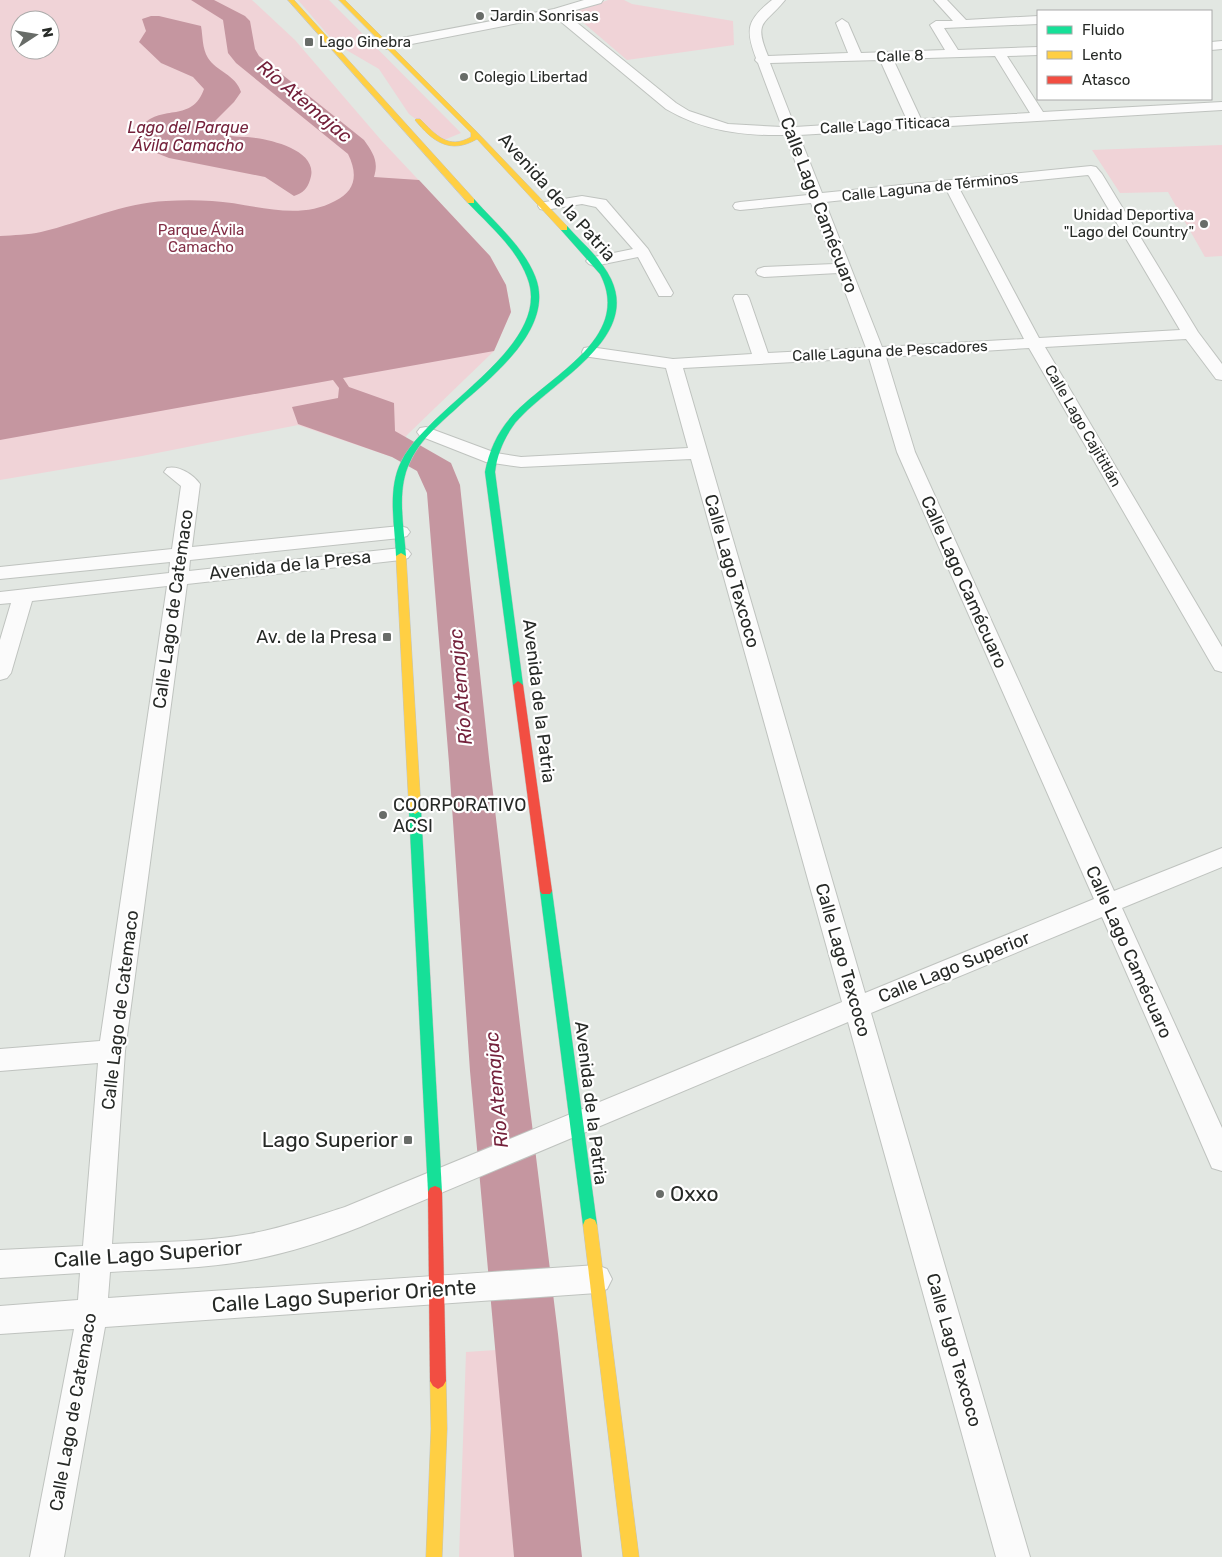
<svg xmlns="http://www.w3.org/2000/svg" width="1222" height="1557" font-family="Rubik,sans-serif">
<rect width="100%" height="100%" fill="#e2e7e2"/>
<!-- green -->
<g fill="#f0d3d7" fill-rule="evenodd">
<path d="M0,0H252L295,40L381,140L490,256L506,285L511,312L494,351L407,435L392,457L298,425L142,456L0,480ZM20,20H50V50H20Z"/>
<polygon points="298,0 329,0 461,133 444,140 409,114 379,69 336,44"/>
<polygon points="608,0 624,0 632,4 733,21 734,45 627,60 572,13"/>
<polygon points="1222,145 1222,256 1205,257 1168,192 1120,193 1092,150"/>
<polygon points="496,1350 514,1557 459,1557 466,1352"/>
</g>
<!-- water -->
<g fill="#c596a0">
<path d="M191,0H214L245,16L250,21L255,49L259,56L364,140C373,153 379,161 374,177L419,180L490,256L506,285L511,312L494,351L343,378L349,387L394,403L395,431L451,463L460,485L489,758L524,1060L558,1334L582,1557H514L470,1071L449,763L427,493L417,471L392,457L298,424L292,407L338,398L339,388L333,380L0,440V236C14,235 28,235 41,232C83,222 123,203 166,201C181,200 197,200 212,201C252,203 296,222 335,201C356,191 358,174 348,154L236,63L228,53L223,20Z"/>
<path d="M151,16H159L201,26C203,37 202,48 208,58C216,71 236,75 241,92L234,102L215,121L214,129C217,130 221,133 224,134C234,138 245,136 256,138C276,141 320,152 310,180C307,189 303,193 294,196L265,177L169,158L149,150L144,138L143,125C162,104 192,123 204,89L193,77L161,63L139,42L146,31L142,19Z"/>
</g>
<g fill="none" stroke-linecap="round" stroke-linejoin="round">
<defs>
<g id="street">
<path d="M584,0H603L601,3L565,13L676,103L689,111L728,124L782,127L758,63L755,60L756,58C745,29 747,20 772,0H785C765,25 753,20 768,56L848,53L836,23L842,19L848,23L861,53L945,50L930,25L936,21H953L934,0H947L966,20L1038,16V24L944,28L958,50L1038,47V55L1007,56L1043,112L1222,102V110L799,135L822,193L1091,166L1096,167L1102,174L1198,332L1222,364V380L1216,379L1186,339L1045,347L1222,647V672L1215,670L1212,665L1029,348L886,357L915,452L1114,891L1222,848V867L1122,908L1222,1128V1171L1212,1168L1102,917L871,1013L1030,1557H996L848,1022L360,1227C325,1241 288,1253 251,1260C205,1269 156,1269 110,1272L108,1298L597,1265L607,1269L612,1279L607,1289L597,1293L105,1327L64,1557H30L74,1329L0,1334V1306L78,1300L80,1273L0,1278V1250L83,1246L98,1063L0,1071V1049L100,1041L167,586L32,601L11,673L7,678L0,680V640L11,603L0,604V592L169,573L170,562L0,579V567L172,549L181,486L164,472L167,468C178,465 193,474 200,484L192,547L400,526L407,528L410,532L407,536L400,538L190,560L189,571L401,548L408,550L411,554L408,558L401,560L187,584L125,1051L112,1244C158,1242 204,1242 249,1234C282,1228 314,1217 345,1207L842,1002L691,459L521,467L486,462L420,436L417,432L420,428L426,427L496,453L521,457L688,448L666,368L590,357L584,356L582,352L584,348L590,347L673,359L752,354L733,298L735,295H747L749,298L768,353L866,348L838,273L764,277L758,275L756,272L758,269L764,267L834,264L811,203L740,210L735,209L733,206L735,203L740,202L808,195L785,135C743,136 703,131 666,109L554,16L386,49L380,45L386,41L554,9ZM995,56L1030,113L921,119L893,59ZM880,60L907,120L795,127L770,63ZM1088,175L1089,176L1180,330L1039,338L959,188ZM946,189L1024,339L882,347L825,202ZM869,358L897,452L1094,899L865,993L683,368Z"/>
<polygon points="1222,41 1222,49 1211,50 1211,42"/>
<polygon points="582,196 606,200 648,249 673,293 671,296 659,296 638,257 594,266 589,264 586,261 589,258 633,249 596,207 582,204 545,210 540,209 538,206 540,203 545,202"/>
</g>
<g id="fast">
<path d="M468,199H474C495,223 523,246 535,276C556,327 493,376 460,405C442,422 420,439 410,462C396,490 404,527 406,556L401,559L396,556C395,526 387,490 401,462C428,406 555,346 527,277C516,248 489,225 468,203Z"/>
<path d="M561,226H567C582,243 601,258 611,279C641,342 544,385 513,426C503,440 497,456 495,472L523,685L518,689L513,685L485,472C489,451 497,433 511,417C546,377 634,339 600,274L561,230Z"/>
<polygon points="415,806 421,810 442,1192 440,1196 435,1198 430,1196 428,1192 409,810"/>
<polygon points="546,886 550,888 552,891 597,1225 595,1230 590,1232 585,1230 583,1225 540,891 542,888"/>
</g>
<g id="slow">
<polygon points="288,0 294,0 474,199 474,203 468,203"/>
<path d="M339,0H345L476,131L567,226V230H561L477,139C450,155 432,141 415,120L416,119H420C436,135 448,150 471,137V133Z"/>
<polygon points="401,553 406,556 421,810 415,814 409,810 396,556"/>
<polygon points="590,1218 595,1220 597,1225 639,1557 623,1557 583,1225 585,1220"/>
<polygon points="438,1373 443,1376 446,1381 447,1429 442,1557 426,1557 431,1429 430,1381 433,1376"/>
</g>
<g id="jam">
<polygon points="518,681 523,685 552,891 550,894 542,894 540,891 513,685"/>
<polygon points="435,1186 440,1188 442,1192 446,1381 443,1386 438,1389 433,1386 430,1381 428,1192 430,1188"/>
</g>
</defs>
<!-- street casing -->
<use href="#street" stroke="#bfc3bf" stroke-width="2"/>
<!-- fast casing -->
<use href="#fast" stroke="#c1c4c1" stroke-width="1"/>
<!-- slow casing -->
<use href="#slow" stroke="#c1c4c1" stroke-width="1"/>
<!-- jam casing -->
<use href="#jam" stroke="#c1c4c1" stroke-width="1"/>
<!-- street -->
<use href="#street" fill="#fbfbfb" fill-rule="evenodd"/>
<!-- fast -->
<use href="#fast" fill="#16e098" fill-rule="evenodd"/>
<!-- slow -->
<use href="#slow" fill="#ffcf43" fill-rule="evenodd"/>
<!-- jam -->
<use href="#jam" fill="#f24e42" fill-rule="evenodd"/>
</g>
<!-- markers -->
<g fill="#686c68" stroke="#fff" stroke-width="2">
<circle cx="480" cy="16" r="5"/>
<rect x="304" y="37" width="10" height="10" rx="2.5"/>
<circle cx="464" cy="77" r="5"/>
<circle cx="1204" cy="224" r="5"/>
<rect x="382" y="632" width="10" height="10" rx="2.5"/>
<circle cx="383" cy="815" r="5"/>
<rect x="403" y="1135" width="10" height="10" rx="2.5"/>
<circle cx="660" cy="1194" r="5"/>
</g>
<g text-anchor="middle" stroke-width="4.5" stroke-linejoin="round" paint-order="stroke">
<!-- far-poi labels -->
<g font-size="15" fill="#272a27" stroke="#fff" text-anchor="start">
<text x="490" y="21">Jardin Sonrisas</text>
<text x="319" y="47">Lago Ginebra</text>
<text x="474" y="82">Colegio Libertad</text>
<text x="1194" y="220" text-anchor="end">Unidad Deportiva<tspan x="1194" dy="17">"Lago del Country"</tspan></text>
</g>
<!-- far-street labels -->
<g font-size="15" fill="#272a27" stroke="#fff">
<text transform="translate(900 56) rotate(-2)" y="5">Calle 8</text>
<text transform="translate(885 125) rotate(-3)" y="5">Calle Lago Titicaca</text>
<text transform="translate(930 187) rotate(-6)" y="5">Calle Laguna de Términos</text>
<text transform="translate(890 351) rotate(-3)" y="5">Calle Laguna de Pescadores</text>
<text transform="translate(1083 426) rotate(60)" y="5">Calle Lago Cajititlán</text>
</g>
<!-- far-park labels -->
<g font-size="15" fill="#822e46" stroke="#fff">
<text x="201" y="235">Parque Ávila<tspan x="201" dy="17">Camacho</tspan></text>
</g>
<!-- far-water labels -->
<g font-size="16" font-style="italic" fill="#74213b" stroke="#fff">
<text x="188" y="133">Lago del Parque<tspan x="188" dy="18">Ávila Camacho</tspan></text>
</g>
<!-- street labels -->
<g font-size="18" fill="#272a27" stroke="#fff">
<text transform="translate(557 197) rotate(48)" y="6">Avenida de la Patria</text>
<text transform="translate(819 205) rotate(69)" y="6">Calle Lago Camécuaro</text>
<text transform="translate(290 565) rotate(-6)" y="6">Avenida de la Presa</text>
<text transform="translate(732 571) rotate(74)" y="6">Calle Lago Texcoco</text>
<text transform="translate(964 582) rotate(66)" y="6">Calle Lago Camécuaro</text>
<text transform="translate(173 609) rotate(-82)" y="6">Calle Lago de Catemaco</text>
<text transform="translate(539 701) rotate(83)" y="6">Avenida de la Patria</text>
<text transform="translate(1129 952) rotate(66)" y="6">Calle Lago Camécuaro</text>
<text transform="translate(843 960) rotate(74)" y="6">Calle Lago Texcoco</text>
<text transform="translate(954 967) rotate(-22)" y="6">Calle Lago Superior</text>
<text transform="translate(120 1010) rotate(-83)" y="6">Calle Lago de Catemaco</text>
<text transform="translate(591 1103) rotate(83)" y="6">Avenida de la Patria</text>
<text transform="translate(954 1350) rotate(74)" y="6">Calle Lago Texcoco</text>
<text transform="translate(73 1412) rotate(-80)" y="6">Calle Lago de Catemaco</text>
</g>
<!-- poi labels -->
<g font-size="18" fill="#272a27" stroke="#fff" text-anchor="end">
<text x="377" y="643">Av. de la Presa</text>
<text x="393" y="811" text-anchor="start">COORPORATIVO<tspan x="393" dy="21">ACSI</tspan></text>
</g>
<!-- water labels -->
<g font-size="19" font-style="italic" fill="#74213b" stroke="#fff">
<text transform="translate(305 101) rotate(40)" y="7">Río Atemajac</text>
<text transform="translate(460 687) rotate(-95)" y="7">Río Atemajac</text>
<text transform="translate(496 1090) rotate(-95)" y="7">Río Atemajac</text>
</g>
<!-- near-poi labels -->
<g font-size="21" fill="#272a27" stroke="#fff" text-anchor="end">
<text x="398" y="1147">Lago Superior</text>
<text x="670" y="1201" text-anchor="start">Oxxo</text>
</g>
<!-- near-street labels -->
<g font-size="21" fill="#272a27" stroke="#fff">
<text transform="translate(148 1254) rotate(-4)" y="7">Calle Lago Superior</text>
<text transform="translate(344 1296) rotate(-4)" y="7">Calle Lago Superior Oriente</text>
</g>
</g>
<!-- legend -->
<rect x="1037" y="10" width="175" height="90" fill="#ffffff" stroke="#a9aaa9"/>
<rect x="1047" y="26" width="25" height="8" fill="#16e098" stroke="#a9aaa9"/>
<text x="1082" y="35" font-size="15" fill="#272a27">Fluido</text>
<rect x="1047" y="51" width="25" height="8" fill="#ffcf43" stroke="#a9aaa9"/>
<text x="1082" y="60" font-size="15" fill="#272a27">Lento</text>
<rect x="1047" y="76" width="25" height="8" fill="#f24e42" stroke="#a9aaa9"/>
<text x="1082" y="85" font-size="15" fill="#272a27">Atasco</text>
<!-- north arrow -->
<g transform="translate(35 35) rotate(78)"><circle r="24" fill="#ffffff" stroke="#a9aaa9"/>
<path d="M0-4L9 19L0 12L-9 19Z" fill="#686c68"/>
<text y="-8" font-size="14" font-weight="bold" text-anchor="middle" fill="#272a27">N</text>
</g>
</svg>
